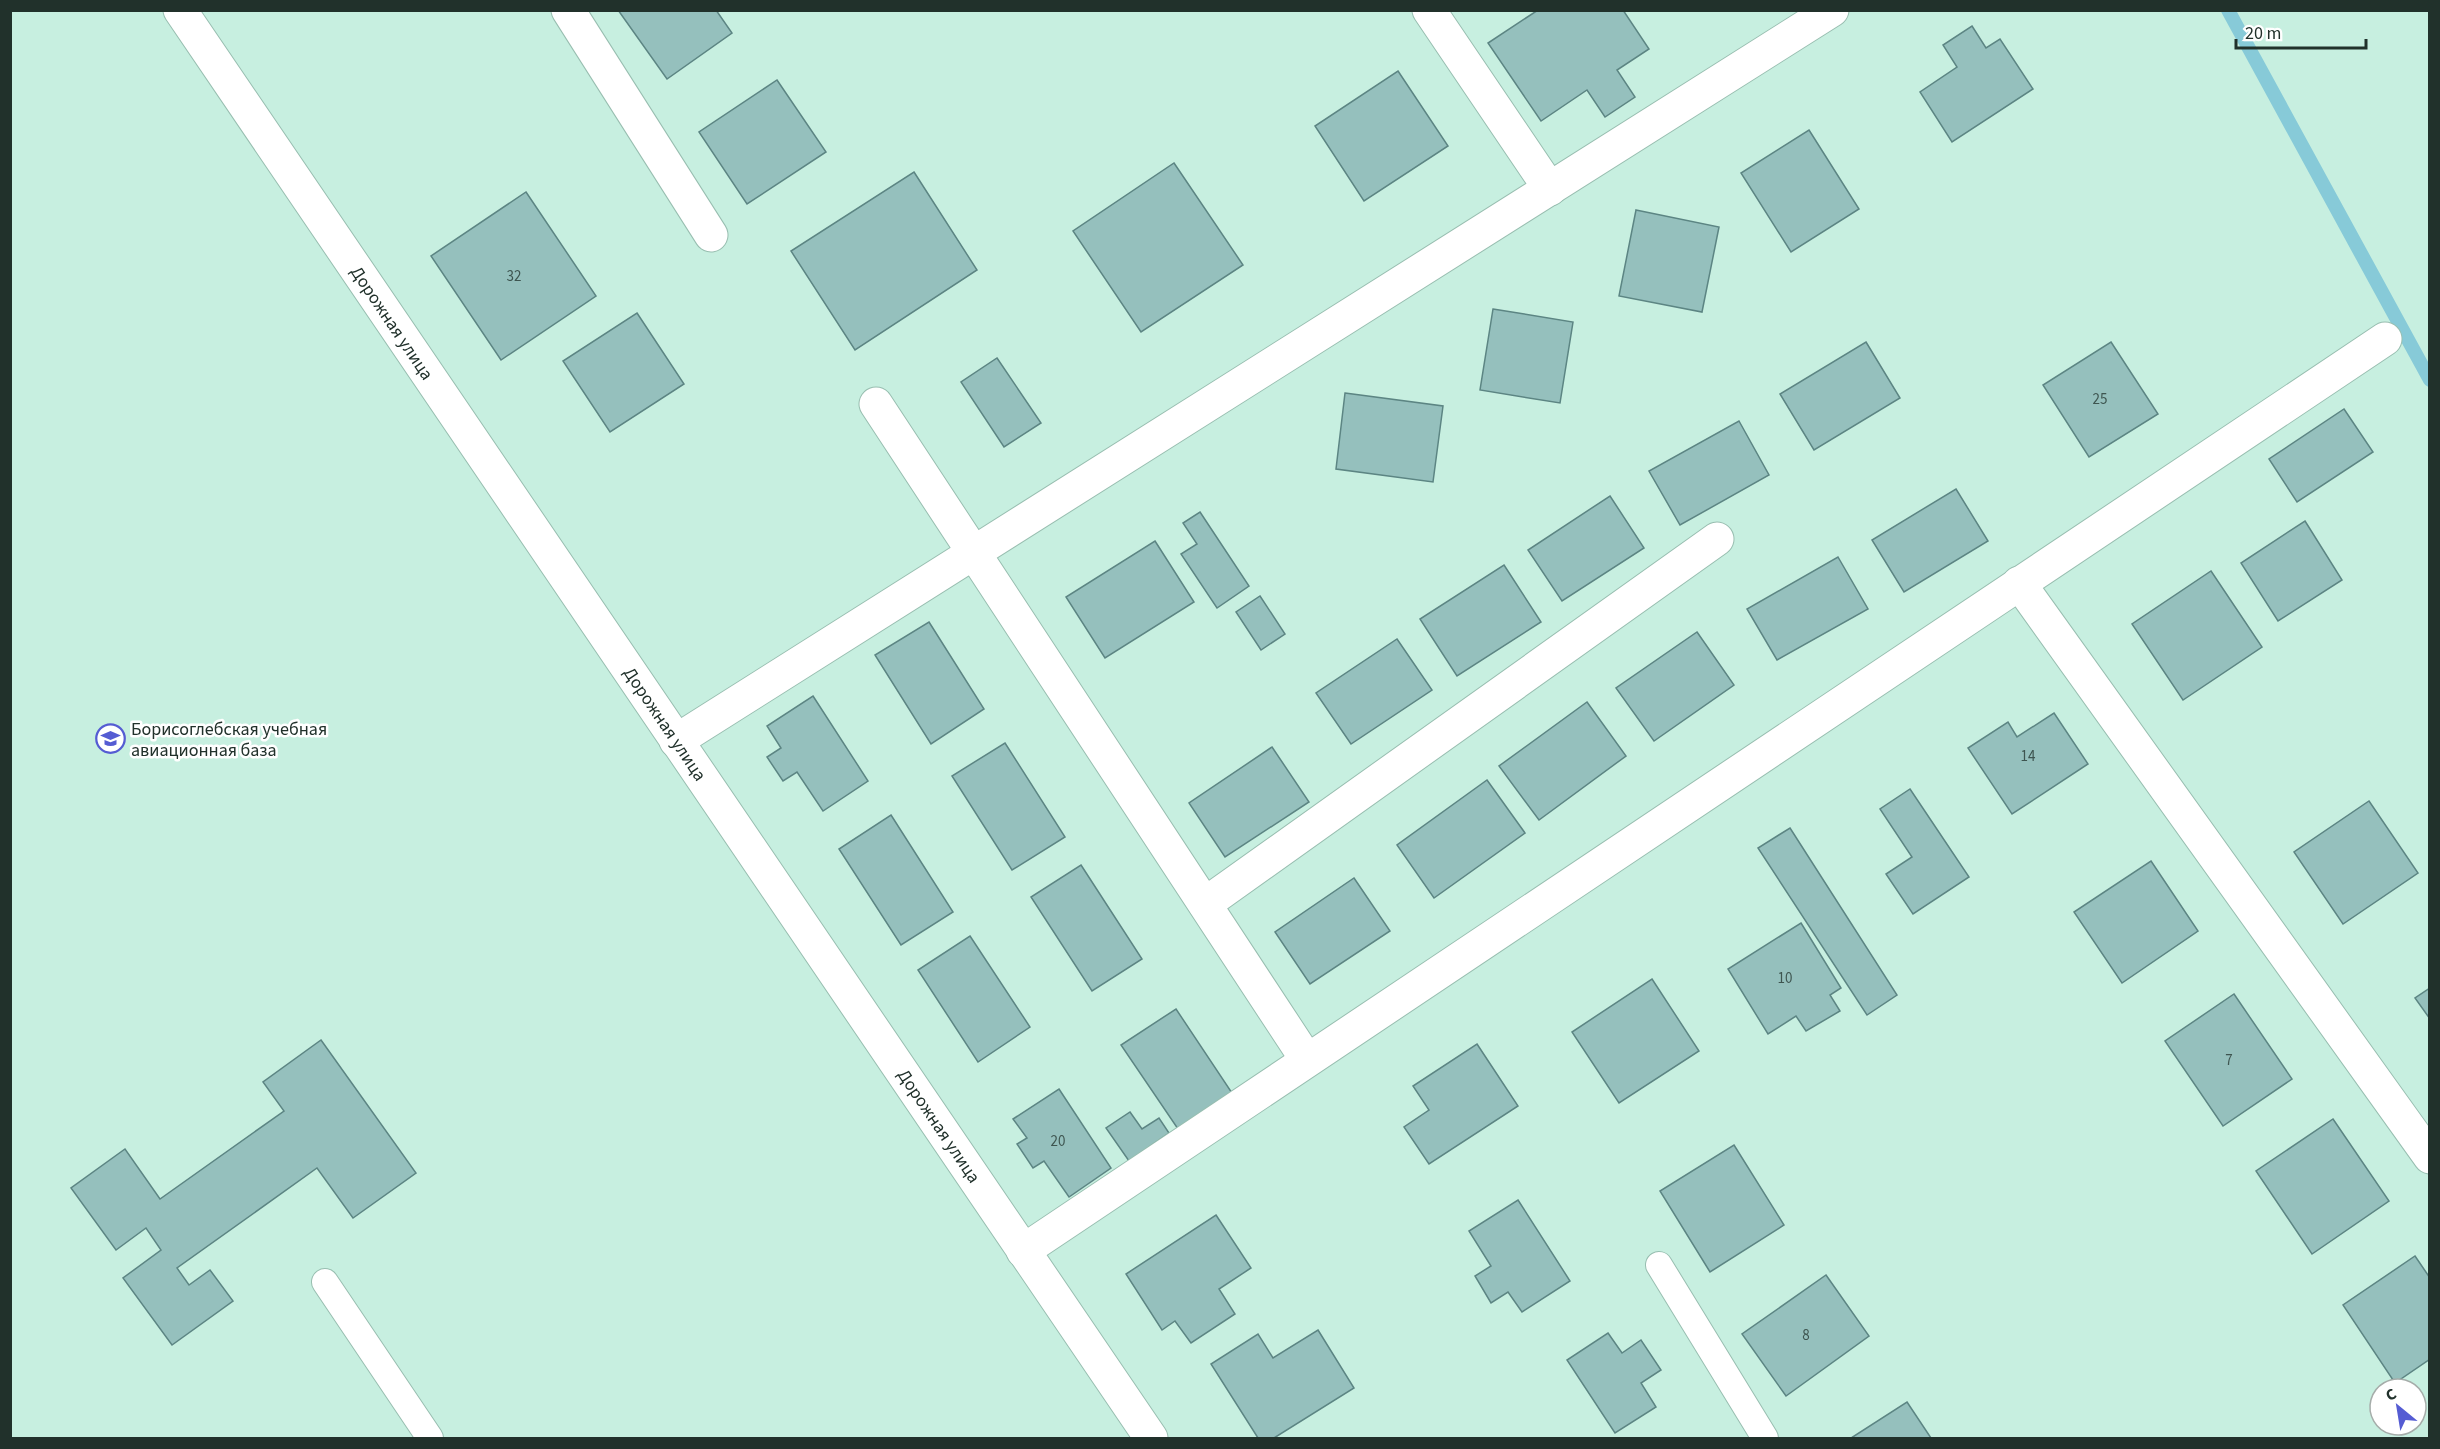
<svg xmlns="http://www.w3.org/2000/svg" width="2440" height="1449" font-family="'Source Sans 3',sans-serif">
<rect width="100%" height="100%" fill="#c7efe0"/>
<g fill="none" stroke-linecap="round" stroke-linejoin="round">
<!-- stream -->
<polyline stroke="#87cad8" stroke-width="14" points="2228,10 2430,380"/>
</g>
<!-- building -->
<g fill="#95c0bd" stroke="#5c8583" stroke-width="1.5">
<polygon points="618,10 716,10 732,33 667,79"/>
<polygon points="1538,10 1623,10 1649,49 1617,70 1635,97 1605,117 1587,90 1541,121 1488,43"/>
<polygon points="1972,26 1986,48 2000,39 2033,89 1952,142 1920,92 1957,67 1943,45"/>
<polygon points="1398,71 1448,146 1364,201 1315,126"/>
<polygon points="777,80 826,152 747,204 699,132"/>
<polygon points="1809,130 1859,209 1791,252 1741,173"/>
<polygon points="1174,163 1243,265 1141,332 1073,231"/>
<polygon points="914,172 977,270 855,350 791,251"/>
<polygon points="526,192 596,296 501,360 431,256"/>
<polygon points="1636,210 1719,227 1702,312 1619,296"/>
<polygon points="1493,309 1573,322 1560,403 1480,390"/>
<polygon points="637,313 684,384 610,432 563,361"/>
<polygon points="1866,342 1900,398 1814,450 1780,394"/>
<polygon points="2111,342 2158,414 2089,457 2043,385"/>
<polygon points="997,358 1041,423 1004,447 961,382"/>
<polygon points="1345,393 1443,406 1433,482 1336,469"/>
<polygon points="2344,409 2373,452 2297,502 2269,459"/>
<polygon points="1739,421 1769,475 1680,525 1649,471"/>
<polygon points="1956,489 1988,541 1904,592 1872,540"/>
<polygon points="1610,496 1644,548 1562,601 1528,550"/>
<polygon points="1200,512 1249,586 1217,608 1181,554 1197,544 1183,523"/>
<polygon points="2305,521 2342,580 2278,621 2241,563"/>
<polygon points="1155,541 1194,602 1105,658 1066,597"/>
<polygon points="1838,557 1868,609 1777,660 1747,609"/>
<polygon points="1504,565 1541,622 1457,676 1420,619"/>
<polygon points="2211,571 2262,647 2183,700 2132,624"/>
<polygon points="1260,596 1285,634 1261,650 1236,612"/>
<polygon points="929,622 984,709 931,744 875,655"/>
<polygon points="1697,632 1734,685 1654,741 1616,688"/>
<polygon points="1397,639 1432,690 1351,744 1316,693"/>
<polygon points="813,696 868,781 823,811 797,772 783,781 767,757 781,748 767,726"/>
<polygon points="1587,702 1626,756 1539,820 1499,766"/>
<polygon points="2054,713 2088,764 2012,814 1968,748 2008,722 2017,737"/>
<polygon points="1005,743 1065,837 1012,870 952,776"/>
<polygon points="1272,747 1309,802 1225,857 1189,803"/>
<polygon points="1487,780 1525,833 1434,898 1397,845"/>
<polygon points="1910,789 1969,877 1913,914 1886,874 1912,857 1880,809"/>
<polygon points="2369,801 2418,873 2343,924 2294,852"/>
<polygon points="891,815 953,912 901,945 839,849"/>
<polygon points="1790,828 1897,995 1867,1015 1758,848"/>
<polygon points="2151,861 2198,931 2122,983 2074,912"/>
<polygon points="1081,865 1142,959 1092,991 1031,897"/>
<polygon points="1354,878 1390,931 1310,984 1275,932"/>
<polygon points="1801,923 1841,988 1830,995 1840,1011 1806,1031 1796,1016 1768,1034 1728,969"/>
<polygon points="970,936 1030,1027 978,1062 918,970"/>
<polygon points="1652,979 1699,1051 1619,1103 1572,1032"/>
<polygon points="2430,988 2430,1019 2415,998"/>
<polygon points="2234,994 2292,1079 2223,1126 2165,1041"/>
<polygon points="1176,1009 1232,1093 1178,1129 1121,1045"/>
<polygon points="321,1040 416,1173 353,1218 317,1168 177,1268 189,1285 210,1270 233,1301 172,1345 123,1278 161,1250 146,1228 116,1250 71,1188 125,1149 160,1199 284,1111 263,1082"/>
<polygon points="1477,1044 1518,1106 1429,1164 1404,1127 1429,1110 1413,1086"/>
<polygon points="1059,1089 1111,1168 1069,1197 1044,1161 1033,1168 1017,1144 1027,1138 1013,1119"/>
<polygon points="1130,1112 1142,1129 1159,1118 1169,1133 1129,1161 1106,1128"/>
<polygon points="2333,1119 2389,1201 2312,1254 2256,1171"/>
<polygon points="1734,1145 1784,1225 1710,1272 1660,1191"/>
<polygon points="1518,1200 1570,1281 1522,1312 1508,1292 1491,1303 1475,1276 1491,1266 1469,1231"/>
<polygon points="1216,1215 1251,1268 1219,1289 1235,1314 1191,1343 1175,1321 1162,1330 1126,1274"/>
<polygon points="2415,1256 2430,1278 2430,1359 2395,1383 2343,1305"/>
<polygon points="1826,1275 1869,1336 1786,1396 1742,1334"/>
<polygon points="1318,1330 1354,1388 1274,1438 1258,1438 1211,1364 1258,1334 1273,1358"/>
<polygon points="1608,1333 1622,1353 1641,1340 1661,1370 1641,1383 1656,1407 1615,1433 1567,1360"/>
<polygon points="1907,1402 1931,1438 1851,1438"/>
</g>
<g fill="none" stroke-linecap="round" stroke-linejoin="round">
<defs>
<g id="service">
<polyline points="1659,1265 1765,1438"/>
<polyline points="325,1282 430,1438"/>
</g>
<g id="minor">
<polyline points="568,10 711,235"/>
<polyline points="1429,10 1550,189"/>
<polyline points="876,404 1307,1060"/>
<polyline points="2019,583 2430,1157"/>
<polyline points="676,741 1832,10"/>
<polyline points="1205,904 1717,539"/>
<polyline points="1023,1251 2385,339"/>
</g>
<polyline id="tertiary" points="180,10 1151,1438"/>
</defs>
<!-- service casing -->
<use href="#service" stroke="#98beb0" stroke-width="28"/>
<!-- minor casing -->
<use href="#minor" stroke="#98beb0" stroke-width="35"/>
<!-- tertiary casing -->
<use href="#tertiary" stroke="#98beb0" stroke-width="35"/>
<!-- service -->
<use href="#service" stroke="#fff" stroke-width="26"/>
<!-- minor -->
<use href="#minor" stroke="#fff" stroke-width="33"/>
<!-- tertiary -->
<use href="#tertiary" stroke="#fff" stroke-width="33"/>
</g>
<!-- icons -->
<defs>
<symbol id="university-ring" viewBox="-11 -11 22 22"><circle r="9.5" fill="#fff" stroke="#555cd3" stroke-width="1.5"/><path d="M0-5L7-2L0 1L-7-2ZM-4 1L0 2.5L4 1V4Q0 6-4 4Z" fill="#555cd3"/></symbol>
</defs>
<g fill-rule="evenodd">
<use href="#university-ring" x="94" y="722" width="33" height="33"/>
</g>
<g text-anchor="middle" stroke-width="5" stroke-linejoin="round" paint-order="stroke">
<!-- number labels -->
<g font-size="15" fill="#3e5550">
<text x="514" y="281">32</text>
<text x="2100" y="404">25</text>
<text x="2028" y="761">14</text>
<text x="1785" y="983">10</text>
<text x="2229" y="1065">7</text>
<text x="1058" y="1146">20</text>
<text x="1806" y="1340">8</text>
</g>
<!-- street labels -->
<g font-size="18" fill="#21312b" stroke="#fff">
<text transform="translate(392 323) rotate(56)" y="6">Дорожная улица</text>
<text transform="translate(665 724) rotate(56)" y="6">Дорожная улица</text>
<text transform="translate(939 1126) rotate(56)" y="6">Дорожная улица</text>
</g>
<!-- poi labels -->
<g font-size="18" fill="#21312b" stroke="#fff" text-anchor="start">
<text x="131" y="735">Борисоглебская учебная<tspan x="131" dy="21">авиационная база</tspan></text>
</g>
</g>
<!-- border -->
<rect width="2440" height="1449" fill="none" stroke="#21312b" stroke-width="24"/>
<!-- north arrow -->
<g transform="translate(2398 1407) rotate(330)"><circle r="28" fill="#ffffff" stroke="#a6adaa" stroke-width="1.5"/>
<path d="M0-4.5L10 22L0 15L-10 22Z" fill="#555cd3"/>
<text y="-9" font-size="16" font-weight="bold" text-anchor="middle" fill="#21312b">С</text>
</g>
<!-- scale -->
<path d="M2236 39v9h130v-9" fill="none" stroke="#21312b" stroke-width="3"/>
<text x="2245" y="39" font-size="18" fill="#21312b" stroke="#ffffff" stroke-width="4.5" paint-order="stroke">20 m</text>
</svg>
